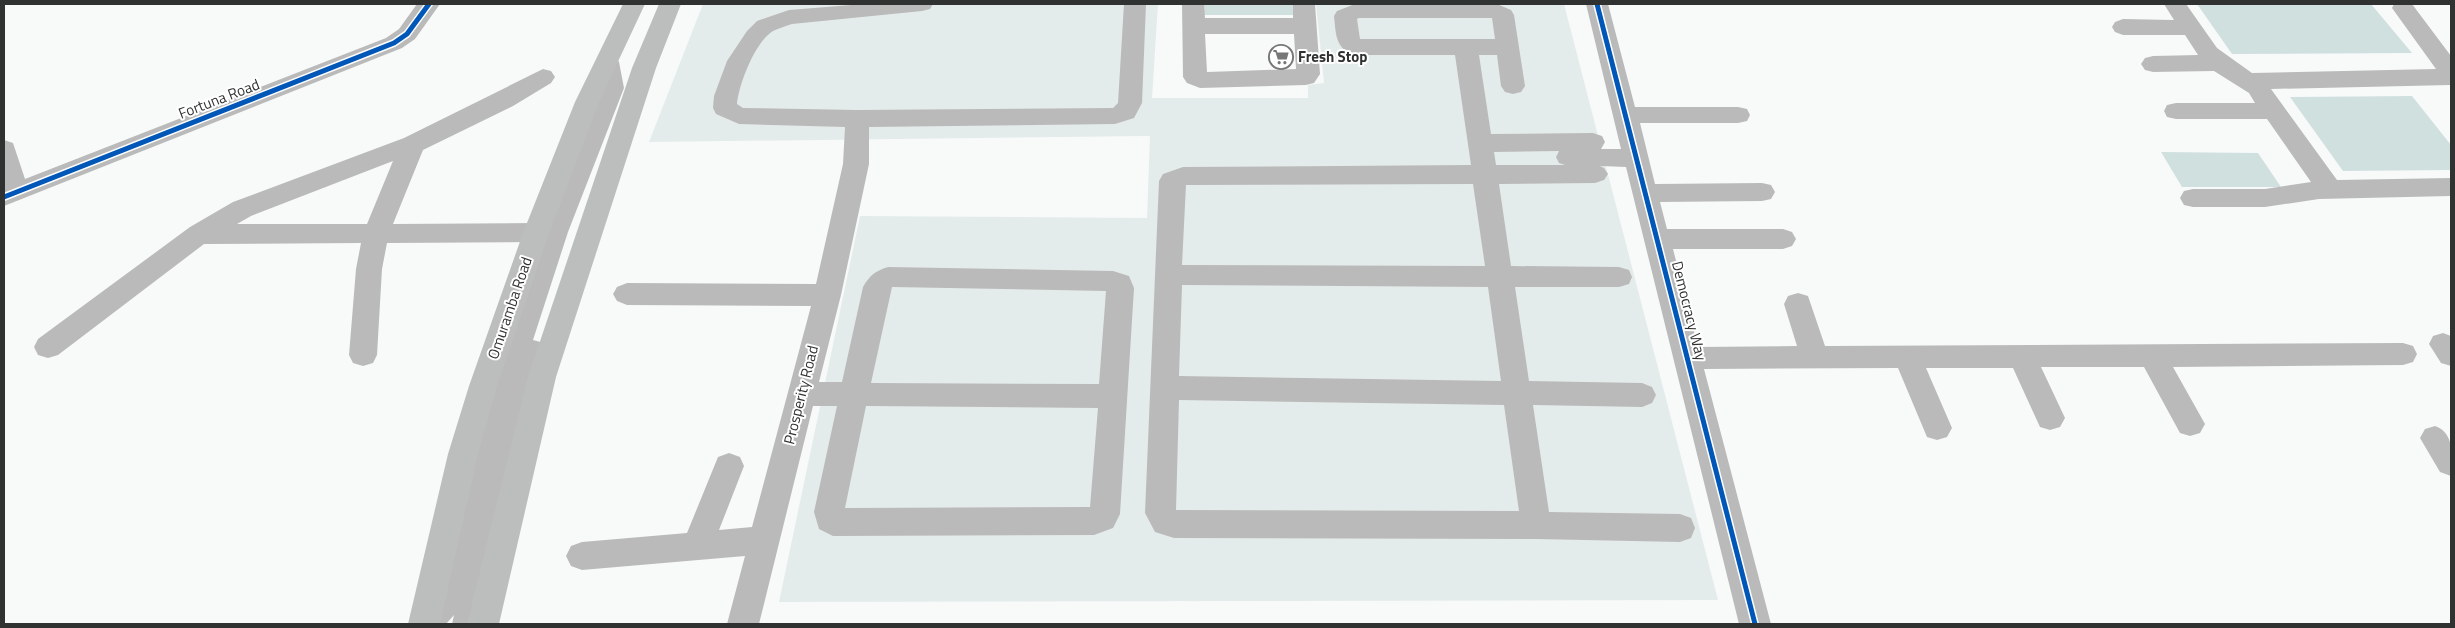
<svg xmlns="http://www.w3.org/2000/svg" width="2455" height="628" font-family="'Titillium Web',sans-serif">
<rect width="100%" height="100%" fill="#f8fafa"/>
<!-- built -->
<polygon fill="#e4eceb" points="703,4 1158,4 1152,98 1308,98 1308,85 1324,83 1316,4 1564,4 1718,600 779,602 860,216 1147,218 1150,136 649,142"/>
<!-- building -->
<g fill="#d0e0df">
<rect x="1201" y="4" width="93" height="11"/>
<polygon points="2197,4 2371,4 2412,53 2232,54"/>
<polygon points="2412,96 2451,145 2451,170 2343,171 2290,97"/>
<polygon points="2161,152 2258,153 2281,187 2182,187"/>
</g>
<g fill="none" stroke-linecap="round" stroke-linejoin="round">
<!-- minor -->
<g fill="#bbbaba" fill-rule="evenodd">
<polygon points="417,4 440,4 415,39 402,48 4,206 4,140 13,143 25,179 386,38 399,29"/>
<path d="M864,4H933L930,9L922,11L792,24C786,26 779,28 773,31C755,42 739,84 737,104L743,108L857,110L1113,108L1118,103L1124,4H1146L1142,103L1134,118L1115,124L869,127V164L841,295L819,382H842L863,287C870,275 875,271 888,267L1113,271L1129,276L1134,288L1120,514L1113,528L1094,535L833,536L819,529L814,512L837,406H813L759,624H727L745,556L582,570L571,566L566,556L571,546L582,542L687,533L718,457L729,453L740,457L744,466L719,530L752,527L811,306L627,305L617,301L613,294L617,287L627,283L816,284L843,164L845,127L739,124L716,114L713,108L714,96L727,61L747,31L757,21L789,10ZM892,287L1106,291L1099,384L871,383ZM866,406L1098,408L1090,507L845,508Z"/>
<path d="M1182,4H1204L1205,18H1293V4H1315L1320,74L1314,83L1306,85L1200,88L1187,83L1183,77ZM1205,34H1294L1296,69L1207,72Z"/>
<path d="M1355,4H1497L1511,10L1514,15L1525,86L1521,92L1513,94L1505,92L1501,86L1497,55H1479L1491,134L1593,133L1602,136L1605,142L1601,149H1621L1586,4H1608L1635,107H1738L1747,109L1750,115L1747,121L1738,123H1640L1655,184L1762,183L1771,185L1775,192L1771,199L1762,201L1660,202L1667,229H1783L1792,232L1796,239L1792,246L1783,249H1673L1698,347L1797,346L1784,304L1788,296L1798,293L1808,296L1825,346L2403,343L2413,346L2417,354L2413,362L2403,365L2173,367L2205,424L2200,433L2190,436L2180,433L2144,367H2041L2065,418L2060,427L2050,430L2040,427L2013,368H1926L1952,428L1947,437L1937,440L1927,437L1898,368L1704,369L1771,624H1739L1626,167L1600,166L1604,168L1608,174L1604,180L1595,183L1499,184L1511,266L1619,267L1629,270L1632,277L1629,284L1619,287H1515L1529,381L1642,383L1652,387L1656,395L1652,403L1642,407L1533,405L1549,512L1680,514L1691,518L1695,528L1691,538L1680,542L1536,539L1174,538L1155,532L1145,513L1159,181L1163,174L1183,167L1471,165L1455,55H1355C1335,49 1336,34 1334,16L1337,11ZM1359,18H1492L1495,39H1360L1357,19ZM1559,151L1556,157L1559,163L1565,165H1496L1494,152ZM1473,184L1485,266L1182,265L1186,185ZM1182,285L1488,287L1501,381L1179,376ZM1179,400L1504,405L1519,511L1176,510Z"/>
<polygon points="2164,4 2186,4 2217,48 2252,73 2436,69 2392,8 2394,4 2412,4 2451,56 2451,85 2271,89 2337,180 2451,178 2451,196 2319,199 2265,207 2193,207 2184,205 2180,198 2184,191 2193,189 2265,189 2311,182 2267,119 2176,119 2167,117 2164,111 2167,105 2176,103 2255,103 2249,93 2214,71 2153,72 2145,70 2141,64 2145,58 2153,56 2198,55 2185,35 2123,35 2115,32 2112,27 2115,22 2123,19 2174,20"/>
<path d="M607,54L615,56L619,62L624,88L568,232L533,340L544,343L548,351L520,450L484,624H452L454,615L446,624H410L415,613L434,591L465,457L538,242L387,243L382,269L377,355L373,363L363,366L353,363L349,355L356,269L361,243L204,244L58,355L48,358L38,355L34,347L38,339L190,227L233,202L404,138L543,69L551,71L555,77L551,83L513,106L423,150L393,224L536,223L544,226L600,88L595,62L599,56ZM393,161L367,224H237L251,216Z"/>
<polygon points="2443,333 2451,336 2451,366 2441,363 2429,344 2433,336"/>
<path d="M2435,426C2455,433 2452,456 2451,476L2440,472L2420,438L2425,429Z"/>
</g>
<!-- major -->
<g fill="#bcbebd" fill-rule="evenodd">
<polygon points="623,4 645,4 599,102 549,233 497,386 478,454 440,624 408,624 448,454 469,386 523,233 575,102"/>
<polygon points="659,4 681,4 656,68 556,377 499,624 467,624 528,377 632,68"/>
</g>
<defs>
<g id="cycleway">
<polyline points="1597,4 1755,624"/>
<polyline points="4,197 394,43 407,34 429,4"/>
</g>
</defs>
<!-- cycleway casing -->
<use href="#cycleway" stroke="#fff" stroke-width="8"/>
<!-- cycleway -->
<use href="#cycleway" stroke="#0057b8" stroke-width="5"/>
</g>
<!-- icons -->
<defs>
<symbol id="supermarket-ring" viewBox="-11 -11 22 22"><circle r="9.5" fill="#fff" stroke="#767777" stroke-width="1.5"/><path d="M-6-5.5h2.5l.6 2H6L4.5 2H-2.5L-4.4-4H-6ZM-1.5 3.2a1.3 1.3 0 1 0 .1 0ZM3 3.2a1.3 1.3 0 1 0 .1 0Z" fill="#767777"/></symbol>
</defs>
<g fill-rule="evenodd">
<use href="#supermarket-ring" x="1267" y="43" width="28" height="28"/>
</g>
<g text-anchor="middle" stroke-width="4" stroke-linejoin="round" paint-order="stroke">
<!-- poi labels -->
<g font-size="15" font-weight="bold" fill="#303131" stroke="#fff" text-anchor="start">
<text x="1298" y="62">Fresh Stop</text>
</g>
<!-- street labels -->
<g font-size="15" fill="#303131" stroke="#fff">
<text transform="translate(219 99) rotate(-21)" y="5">Fortuna Road</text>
<text transform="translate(510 308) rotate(-71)" y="5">Omuramba Road</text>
<text transform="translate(1689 311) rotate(76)" y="5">Democracy Way</text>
<text transform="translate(801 395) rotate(-76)" y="5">Prosperity Road</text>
</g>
</g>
<!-- border -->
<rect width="2455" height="628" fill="none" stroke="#303131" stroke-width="10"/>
</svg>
